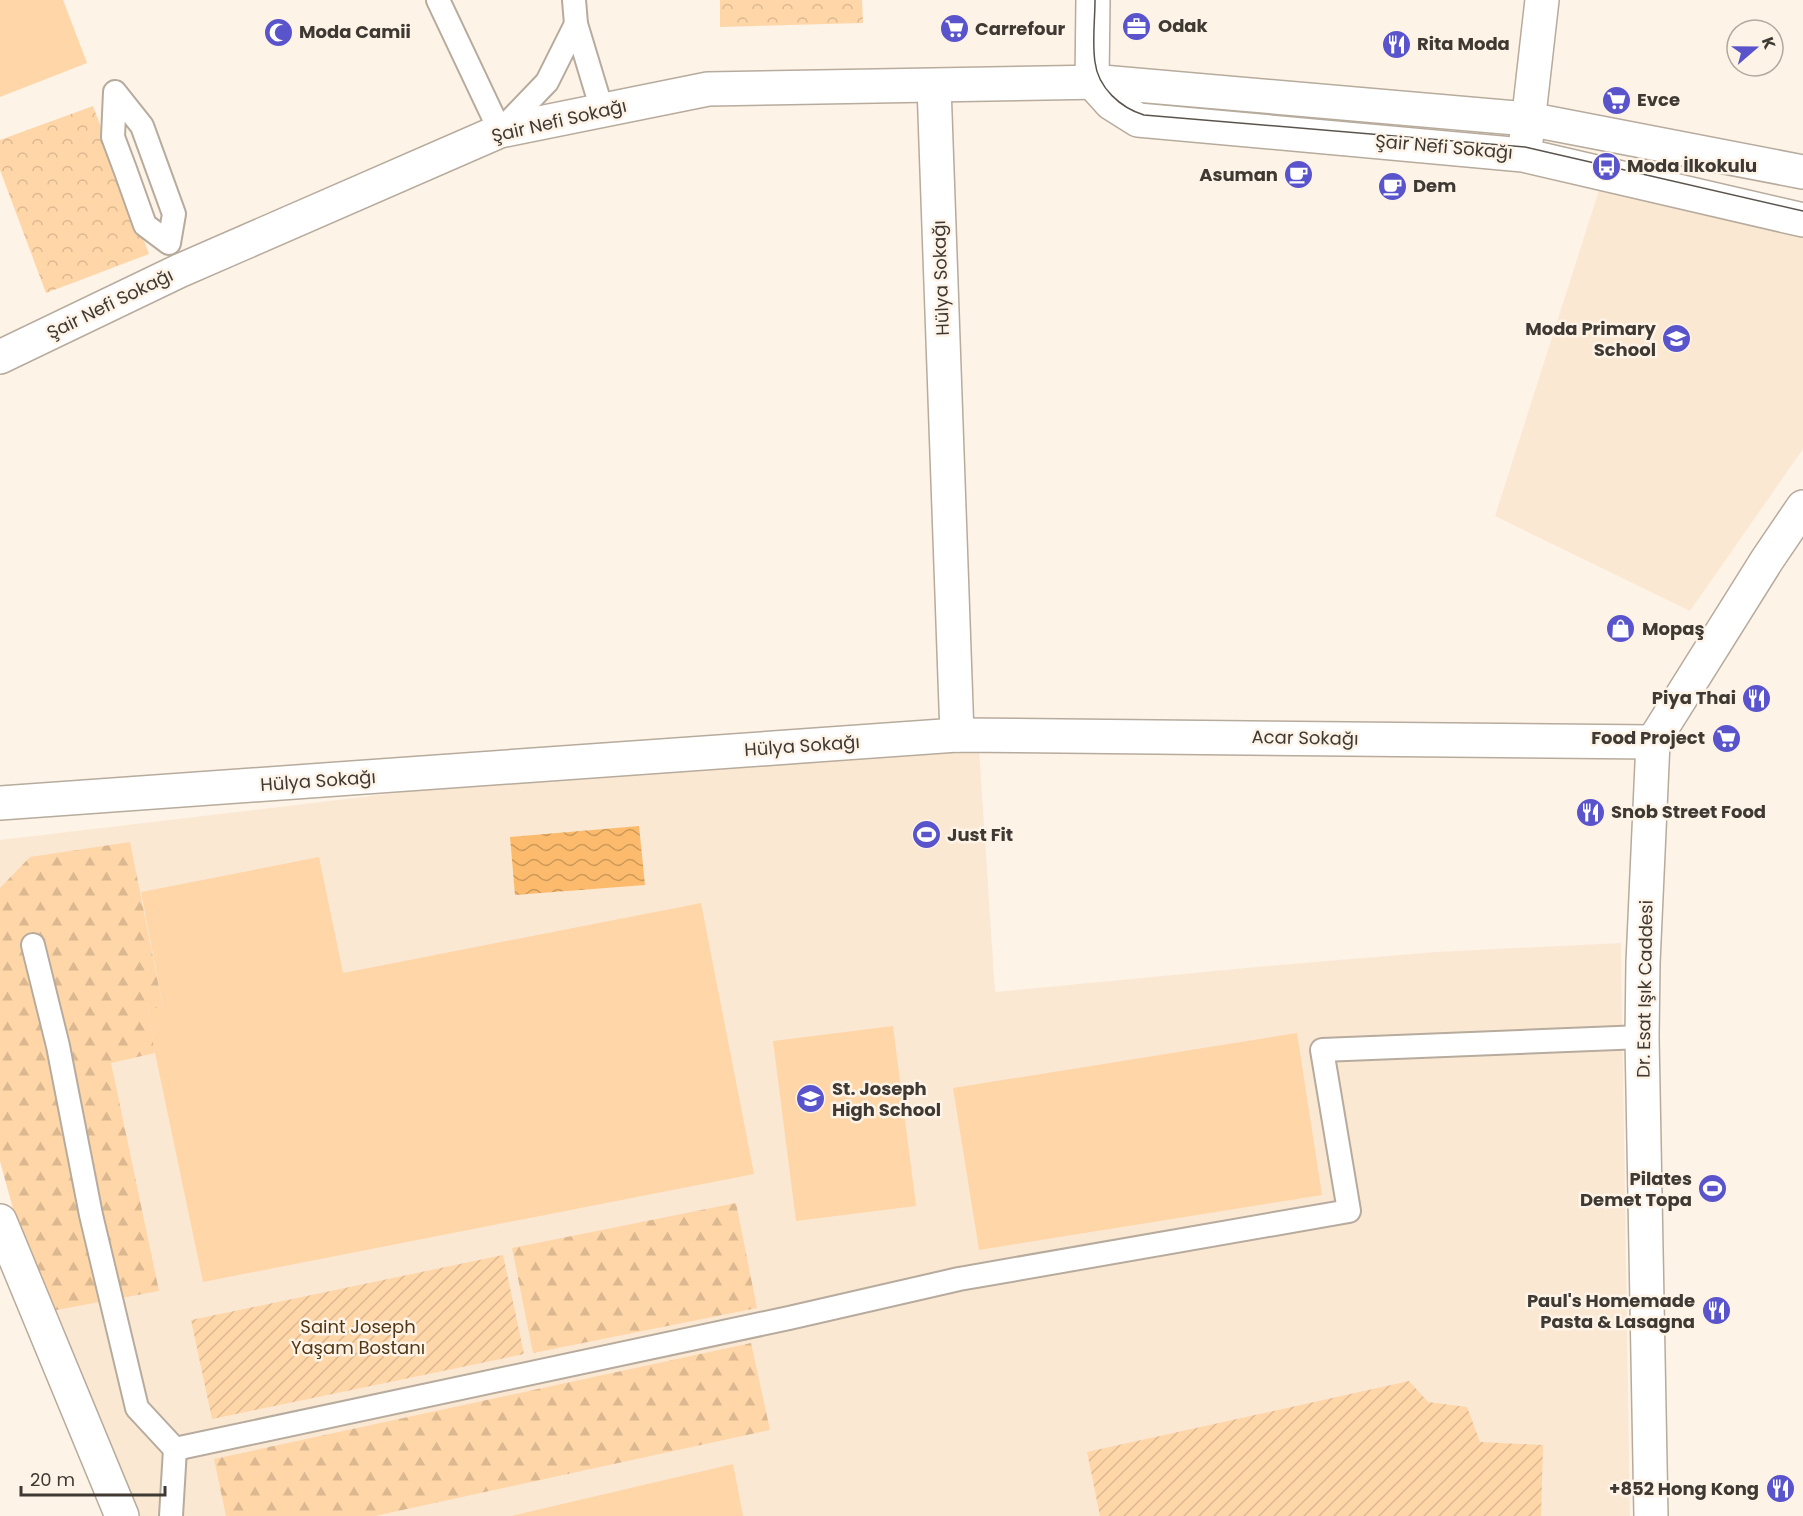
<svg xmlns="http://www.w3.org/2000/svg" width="1803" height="1516" font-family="Poppins,sans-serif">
<defs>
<pattern id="forest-firs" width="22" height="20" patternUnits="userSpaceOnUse" patternTransform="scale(1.5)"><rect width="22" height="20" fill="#ffd6a8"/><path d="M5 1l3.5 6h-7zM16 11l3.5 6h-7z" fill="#dcb891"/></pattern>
<pattern id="park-crowns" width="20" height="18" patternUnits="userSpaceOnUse" patternTransform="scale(1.5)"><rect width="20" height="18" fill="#ffd6a8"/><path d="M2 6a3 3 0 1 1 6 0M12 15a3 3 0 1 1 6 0" fill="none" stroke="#dcb891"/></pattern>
<pattern id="garden-furrows" width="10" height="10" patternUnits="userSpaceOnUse" patternTransform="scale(1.5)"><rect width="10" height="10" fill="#ffd6a8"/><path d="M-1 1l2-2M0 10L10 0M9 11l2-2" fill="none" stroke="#dcb891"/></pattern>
<pattern id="water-waves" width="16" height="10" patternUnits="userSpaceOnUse" patternTransform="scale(1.5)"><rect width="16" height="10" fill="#fcbb6c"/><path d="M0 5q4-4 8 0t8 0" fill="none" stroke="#cd9959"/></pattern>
</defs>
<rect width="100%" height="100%" fill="#fef3e7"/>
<!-- built -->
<g fill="#fbe8d3">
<polygon points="1602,181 1803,228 1803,449 1690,611 1495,516"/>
<polygon points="979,748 995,992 1267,966 1436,952 1621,943 1630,1516 136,1516 24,1249 0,1161 0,840 709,756"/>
</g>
<!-- forest -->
<g fill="url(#forest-firs)">
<polygon points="130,842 163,1007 148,1010 155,1053 111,1063 159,1291 51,1311 24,1249 0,1161 0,888 30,857"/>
<polygon points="736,1203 757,1308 533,1353 512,1248"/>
<polygon points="751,1343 770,1430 375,1516 226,1516 214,1459"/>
</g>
<!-- park -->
<g fill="url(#park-crowns)">
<polygon points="720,0 862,0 863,23 720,27"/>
<polygon points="93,106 149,254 46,293 0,170 0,140"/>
</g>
<!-- garden -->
<g fill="url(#garden-furrows)">
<polygon points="503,1255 524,1354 212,1419 191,1320"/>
<polygon points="1409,1381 1428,1402 1467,1407 1480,1442 1543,1445 1541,1516 1100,1516 1087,1452"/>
</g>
<!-- pitch -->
<g fill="#ffd6a8">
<polygon points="0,0 63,0 87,63 0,97"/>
<polygon points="319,857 343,973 701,903 754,1174 203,1282 155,1053 148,1010 163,1006 141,892"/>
<polygon points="893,1026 916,1206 796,1221 773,1041"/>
<polygon points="1297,1033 1322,1195 979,1250 953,1088"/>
<polygon points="733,1464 743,1516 511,1516"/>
</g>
<!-- water -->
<polygon fill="url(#water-waves)" points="639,826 645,885 515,895 510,837"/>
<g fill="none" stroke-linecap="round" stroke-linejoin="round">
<defs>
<g id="service">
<polyline points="438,0 500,131 547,82 576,24"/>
<polyline points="574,0 576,24 602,110"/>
<polygon points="115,92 142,126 174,214 169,243 145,225 125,169 113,137"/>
<polyline points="33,945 58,1046 91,1215 137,1408 175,1449 789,1318 959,1279 1349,1211 1322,1050 1642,1037"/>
<polyline points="171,1516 175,1449"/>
</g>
<g id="minor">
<polyline points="1092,82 1093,0"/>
<polyline points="934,86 957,735"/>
<polyline points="1526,141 1542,0"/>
<polyline points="0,357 179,271 500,131 708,89 1102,82 1528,119 1803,172"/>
<polyline points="0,803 957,735 1653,742"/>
<polyline points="0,1221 122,1516"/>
</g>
<g id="tertiary">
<polyline points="1092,82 1111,103 1138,120 1523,155 1803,220"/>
<polyline points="1651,1516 1642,1037 1643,963 1653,742 1767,560 1803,507"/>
</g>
</defs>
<!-- service casing -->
<use href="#service" stroke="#b7ab9d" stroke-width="26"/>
<!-- minor casing -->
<use href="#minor" stroke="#b7ab9d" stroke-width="36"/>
<!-- tertiary casing -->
<use href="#tertiary" stroke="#b7ab9d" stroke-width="36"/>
<!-- service -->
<use href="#service" stroke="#fff" stroke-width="22"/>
<!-- minor -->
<use href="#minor" stroke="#fff" stroke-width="33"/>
<!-- tertiary -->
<use href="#tertiary" stroke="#fff" stroke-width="33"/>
<!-- tram -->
<path stroke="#5a544d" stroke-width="1.5" d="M1095,0C1095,20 1092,42 1095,62C1098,88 1121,108 1144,115L1525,147L1803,211"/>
</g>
<!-- icons -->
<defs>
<symbol id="office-disc" viewBox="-11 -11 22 22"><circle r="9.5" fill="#5954cc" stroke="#fef3e7"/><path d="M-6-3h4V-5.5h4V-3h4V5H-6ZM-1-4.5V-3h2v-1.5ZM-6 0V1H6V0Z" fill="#fff"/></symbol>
<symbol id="supermarket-disc" viewBox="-11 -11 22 22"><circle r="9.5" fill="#5954cc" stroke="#fef3e7"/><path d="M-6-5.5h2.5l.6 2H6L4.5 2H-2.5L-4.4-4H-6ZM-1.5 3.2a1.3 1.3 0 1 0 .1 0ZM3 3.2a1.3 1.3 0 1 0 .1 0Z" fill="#fff"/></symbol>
<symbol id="mosque-disc" viewBox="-11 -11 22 22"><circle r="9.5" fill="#5954cc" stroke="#fef3e7"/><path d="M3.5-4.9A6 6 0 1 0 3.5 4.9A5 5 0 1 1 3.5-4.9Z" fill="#fff"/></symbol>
<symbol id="restaurant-disc" viewBox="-11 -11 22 22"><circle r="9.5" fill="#5954cc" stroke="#fef3e7"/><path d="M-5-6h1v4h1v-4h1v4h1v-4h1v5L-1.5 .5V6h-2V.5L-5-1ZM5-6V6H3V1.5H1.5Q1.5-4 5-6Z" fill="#fff"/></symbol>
<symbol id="bus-disc" viewBox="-11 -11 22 22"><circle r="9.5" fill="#5954cc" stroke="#fef3e7"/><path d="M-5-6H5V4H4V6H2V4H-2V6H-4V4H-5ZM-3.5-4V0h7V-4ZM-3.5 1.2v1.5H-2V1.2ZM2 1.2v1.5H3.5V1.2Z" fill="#fff"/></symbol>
<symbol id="cafe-disc" viewBox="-11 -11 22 22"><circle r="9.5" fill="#5954cc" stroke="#fef3e7"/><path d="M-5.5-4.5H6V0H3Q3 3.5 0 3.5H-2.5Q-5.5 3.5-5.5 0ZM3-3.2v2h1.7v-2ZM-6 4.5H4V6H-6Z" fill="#fff"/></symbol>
<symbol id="school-disc" viewBox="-11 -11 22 22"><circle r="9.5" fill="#5954cc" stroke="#fef3e7"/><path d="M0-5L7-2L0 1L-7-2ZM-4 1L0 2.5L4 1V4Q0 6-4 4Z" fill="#fff"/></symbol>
<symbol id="shop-disc" viewBox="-11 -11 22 22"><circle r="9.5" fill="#5954cc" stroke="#fef3e7"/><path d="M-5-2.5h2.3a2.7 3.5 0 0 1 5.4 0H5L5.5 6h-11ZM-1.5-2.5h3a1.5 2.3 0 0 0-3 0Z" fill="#fff"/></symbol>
<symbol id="stadium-disc" viewBox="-11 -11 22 22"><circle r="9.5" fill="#5954cc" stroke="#fef3e7"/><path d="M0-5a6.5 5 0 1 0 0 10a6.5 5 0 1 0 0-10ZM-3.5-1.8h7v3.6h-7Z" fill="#fff"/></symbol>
</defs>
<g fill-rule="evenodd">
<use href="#office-disc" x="1120" y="10" width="33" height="33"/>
<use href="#supermarket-disc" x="938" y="12" width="33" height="33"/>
<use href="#mosque-disc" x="262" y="16" width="33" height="33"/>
<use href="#restaurant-disc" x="1380" y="28" width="33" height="33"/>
<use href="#supermarket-disc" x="1600" y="84" width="33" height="33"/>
<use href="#bus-disc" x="1590" y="150" width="33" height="33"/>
<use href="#cafe-disc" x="1282" y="158" width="33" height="33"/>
<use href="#cafe-disc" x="1376" y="170" width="33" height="33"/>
<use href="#school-disc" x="1660" y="322" width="33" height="33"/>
<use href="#shop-disc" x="1604" y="612" width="33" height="33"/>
<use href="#restaurant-disc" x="1740" y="682" width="33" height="33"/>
<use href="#supermarket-disc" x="1710" y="722" width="33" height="33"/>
<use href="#restaurant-disc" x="1574" y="796" width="33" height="33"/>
<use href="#stadium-disc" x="910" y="818" width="33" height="33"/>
<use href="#school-disc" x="794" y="1082" width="33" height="33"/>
<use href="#stadium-disc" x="1696" y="1172" width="33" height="33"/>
<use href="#restaurant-disc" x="1700" y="1294" width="33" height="33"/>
<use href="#restaurant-disc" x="1764" y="1472" width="33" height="33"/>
</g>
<g text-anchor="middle" stroke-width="5" stroke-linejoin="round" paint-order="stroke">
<!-- poi labels -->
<g font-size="18" font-weight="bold" fill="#3e3933" stroke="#fef3e7" text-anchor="start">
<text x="1158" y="32">Odak</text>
<text x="975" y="35">Carrefour</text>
<text x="299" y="38">Moda Camii</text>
<text x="1417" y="50">Rita Moda</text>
<text x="1637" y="106">Evce</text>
<text x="1627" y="172">Moda İlkokulu</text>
<text x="1278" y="181" text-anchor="end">Asuman</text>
<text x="1413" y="192">Dem</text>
<text x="1656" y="335" text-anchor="end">Moda Primary<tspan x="1656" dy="21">School</tspan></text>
<text x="1642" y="635">Mopaş</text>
<text x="1736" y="704" text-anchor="end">Piya Thai</text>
<text x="1705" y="744" text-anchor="end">Food Project</text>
<text x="1611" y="818">Snob Street Food</text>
<text x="947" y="841">Just Fit</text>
<text x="832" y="1095">St. Joseph<tspan x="832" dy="21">High School</tspan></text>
<text x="1692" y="1185" text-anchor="end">Pilates<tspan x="1692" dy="21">Demet Topa</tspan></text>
<text x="1695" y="1307" text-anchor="end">Paul's Homemade<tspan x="1695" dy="21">Pasta &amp; Lasagna</tspan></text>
<text x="1759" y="1495" text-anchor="end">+852 Hong Kong</text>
</g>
<!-- street labels -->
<g font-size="18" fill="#3e3933" stroke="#fef3e7">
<text transform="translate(559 121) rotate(-13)" y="6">Şair Nefi Sokağı</text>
<text transform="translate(1444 147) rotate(5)" y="6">Şair Nefi Sokağı</text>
<text transform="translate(941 278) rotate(-92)" y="6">Hülya Sokağı</text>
<text transform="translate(110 304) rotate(-26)" y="6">Şair Nefi Sokağı</text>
<text transform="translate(1305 738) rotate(1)" y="6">Acar Sokağı</text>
<text transform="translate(802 746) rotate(-4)" y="6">Hülya Sokağı</text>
<text transform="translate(318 781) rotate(-4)" y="6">Hülya Sokağı</text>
<text transform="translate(1645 989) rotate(-89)" y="6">Dr. Esat Işık Caddesi</text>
</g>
<!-- park labels -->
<g font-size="18" fill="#513715" stroke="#fef3e7">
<text x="358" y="1333">Saint Joseph<tspan x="358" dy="21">Yaşam Bostanı</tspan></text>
</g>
</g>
<!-- north arrow -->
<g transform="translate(1755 48) rotate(70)"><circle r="28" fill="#fef3e7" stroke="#b1a99f" stroke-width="1.5"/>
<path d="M0-4.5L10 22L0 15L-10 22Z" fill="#5954cc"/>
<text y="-9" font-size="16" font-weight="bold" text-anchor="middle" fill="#3e3933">K</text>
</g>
<!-- scale -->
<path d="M21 1486v9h144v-9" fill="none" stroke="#3e3933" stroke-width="3"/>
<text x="30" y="1486" font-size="18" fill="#3e3933" stroke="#fef3e7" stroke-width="4.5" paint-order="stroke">20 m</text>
</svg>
